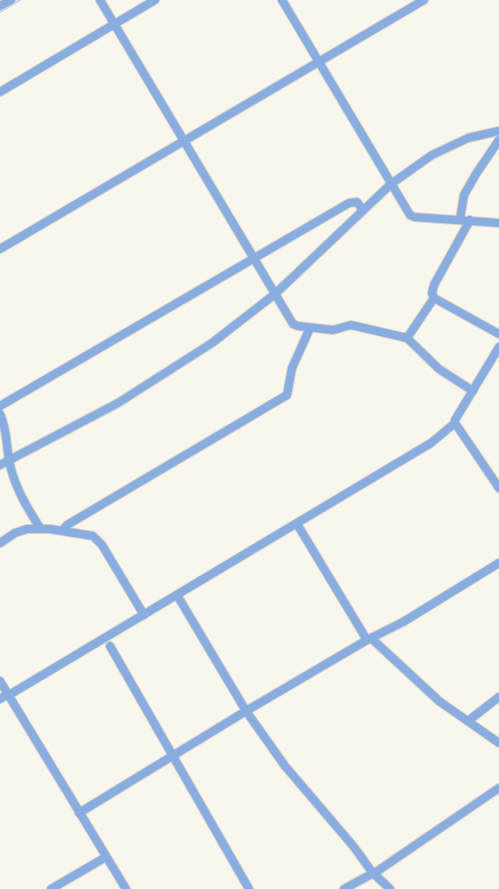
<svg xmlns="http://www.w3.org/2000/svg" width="499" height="889" font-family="'Space Grotesk',sans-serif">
<rect width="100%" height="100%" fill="#f9f6ee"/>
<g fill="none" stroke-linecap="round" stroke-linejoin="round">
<!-- stream -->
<polyline stroke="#c2d8f9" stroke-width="2.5" points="0,12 20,0"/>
<defs>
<g id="minor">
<polyline points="100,0 293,324 298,326 333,330 351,325 407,338 439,369 473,391"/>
<polyline points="282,0 410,215 414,217 499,223"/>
<polyline points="0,6 11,0"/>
<polyline points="0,92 155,0"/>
<polyline points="460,219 464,195 476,174 499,140"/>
<polyline points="470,220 434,285 432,293 434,298 499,334"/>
<polyline points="0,249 424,0"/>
<polyline points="407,338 434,298"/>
<polyline points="0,406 349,203 357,202 363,210"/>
<path d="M0,414C8,431 6,451 11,469C17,491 28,509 40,528"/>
<polyline points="455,423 499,488"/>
<polyline points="0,465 118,403 212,343 275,294 391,184 432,155 468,138 499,131"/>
<polyline points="297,524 367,640"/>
<polyline points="63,530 67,525 287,395 292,368 310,328"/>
<polyline points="0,543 15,533 27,529 50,529 93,536 102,545 144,615"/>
<polyline points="177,595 246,711 285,766 354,847 372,872 390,889"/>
<polyline points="371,638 439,701 499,743"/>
<polyline points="110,646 249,889"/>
<polyline points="0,681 126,889"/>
<polyline points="9,695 431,443 455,423 455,420 499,347"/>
<polyline points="0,699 8,694"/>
<polyline points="468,721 499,697"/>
<polyline points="79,813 246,711 367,640 403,622 499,563"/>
<polyline points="51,889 106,857"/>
<polyline points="344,889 379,870 499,788"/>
</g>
</defs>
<!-- minor casing -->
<use href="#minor" stroke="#d5d2cb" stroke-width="10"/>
<!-- minor -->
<use href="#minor" stroke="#89ade0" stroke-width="8"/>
</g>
</svg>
